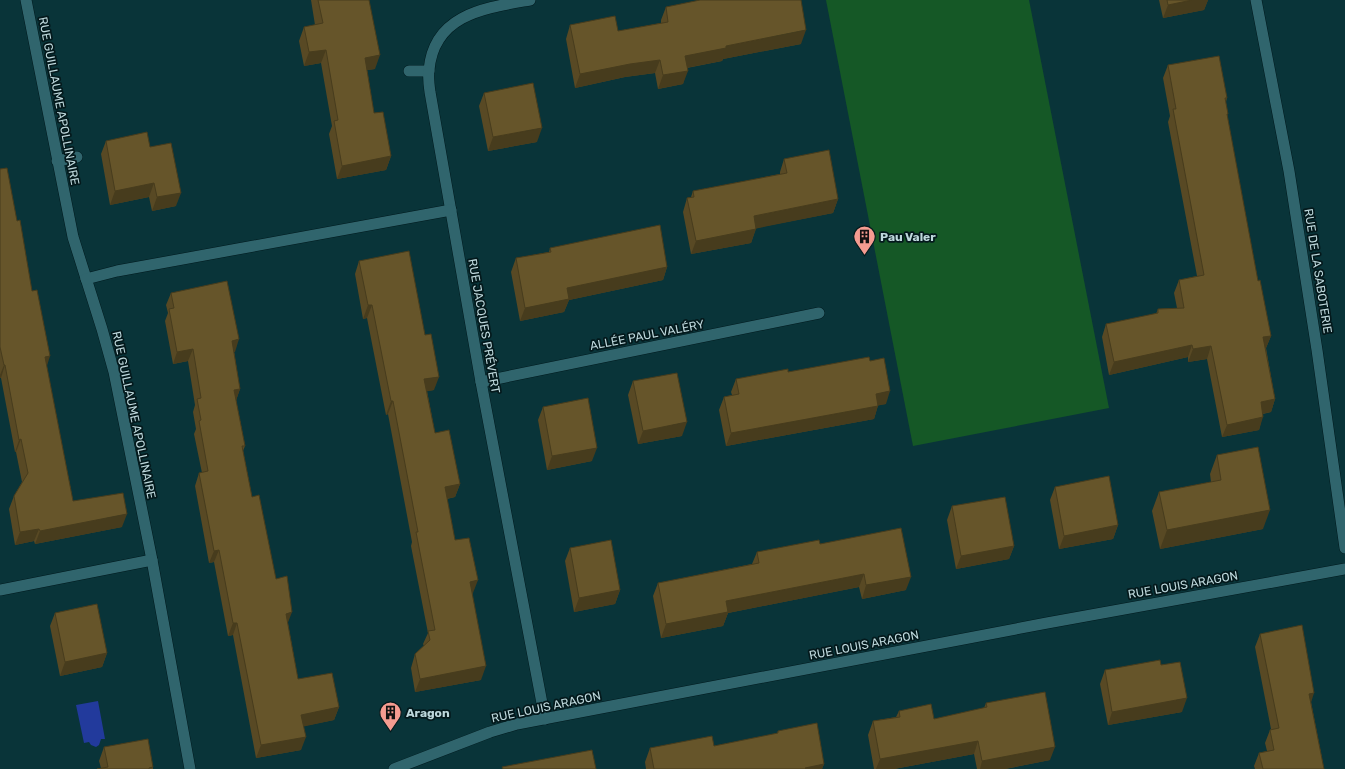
<svg xmlns="http://www.w3.org/2000/svg" width="1345" height="769" font-family="Rubik,sans-serif">
<rect width="100%" height="100%" fill="#093439"/>
<!-- green -->
<polygon fill="#155826" points="826,0 1029,0 1109,408 913,446"/>
<!-- water -->
<polygon fill="#223a9c" points="98,701 105,739 101,739 99,745 96,747 91,745 89,742 84,743 76,705"/>
<g fill="none" stroke-linecap="round" stroke-linejoin="round">
<defs>
<g id="service">
<polyline points="409,71 429,71"/>
<polyline points="57,161 77,157"/>
</g>
<g id="minor">
<polyline points="26,0 73,237 102,329 114,372 152,560 190,769"/>
<path d="M530,0C485,8 434,14 429,70C428,77 429,85 430,92L481,382L545,719"/>
<polyline points="1256,0 1289,171 1317,350 1345,548"/>
<polyline points="86,279 117,271 451,210"/>
<polyline points="481,382 819,313"/>
<polyline points="0,590 152,560"/>
<polyline points="394,769 490,732 517,724 1047,623 1345,569"/>
</g>
</defs>
<!-- service casing -->
<use href="#service" stroke="#001a1e" stroke-width="12"/>
<!-- minor casing -->
<use href="#minor" stroke="#001a1e" stroke-width="12"/>
<!-- service -->
<use href="#service" stroke="#30656d" stroke-width="11"/>
<!-- minor -->
<use href="#minor" stroke="#30656d" stroke-width="11"/>
</g>
<!-- wall -->
<g fill="#584924">
<polygon points="311,0 369,0 375,69 367,70 374,113 391,156 386,170 337,179 329,134 332,126 321,63 304,66 299,41 304,27 315,25"/>
<polygon points="1159,0 1208,0 1204,10 1163,18"/>
<polygon points="666,7 801,44 723,59 722,61 687,68 683,84 658,89 655,73 625,77 575,88 566,39 570,25 618,31 661,23 661,20"/>
<polygon points="1168,65 1227,98 1226,102 1227,116 1258,281 1271,336 1266,348 1275,399 1271,412 1263,414 1259,430 1222,437 1207,359 1188,362 1188,357 1109,375 1102,337 1106,324 1156,314 1158,309 1177,308 1174,293 1179,280 1197,276 1168,122 1170,116 1163,78"/>
<polygon points="484,93 537,142 488,151 479,106"/>
<polygon points="106,141 150,147 176,206 152,211 149,197 110,205 101,154"/>
<polygon points="784,159 838,199 833,213 756,228 751,243 691,254 683,212 687,198 691,197 693,191 780,174 780,172"/>
<polygon points="0,169 17,221 32,291 73,501 122,527 35,544 34,541 15,545 9,509 14,496 22,482 16,452 15,452 1,378 0,378"/>
<polygon points="550,248 667,267 663,280 569,300 564,312 520,321 511,272 516,258 549,252"/>
<polygon points="359,261 434,390 427,391 435,433 460,484 455,497 447,499 455,540 473,593 472,594 481,680 415,692 411,668 415,654 424,646 423,644 428,633 411,546 412,542 388,414 386,415 367,318 363,319 355,274"/>
<polygon points="171,293 235,352 234,352 240,389 236,400 245,446 243,451 252,497 276,579 288,624 298,679 339,707 334,720 304,726 301,750 256,758 233,635 228,636 214,562 209,563 195,486 199,473 202,473 194,434 196,429 193,412 195,405 188,361 173,364 165,321 168,313 166,305"/>
<polygon points="870,361 886,404 878,405 874,419 726,446 719,410 724,397 732,395 731,392 736,379"/>
<polygon points="633,381 682,436 638,444 628,395"/>
<polygon points="543,407 592,461 547,470 538,420"/>
<polygon points="1217,455 1263,529 1160,549 1152,511 1159,492 1211,482 1210,474"/>
<polygon points="1055,487 1118,525 1113,539 1059,549 1050,500"/>
<polygon points="952,506 1014,546 1009,559 956,569 947,520"/>
<polygon points="820,544 906,590 862,599 859,587 728,613 723,626 661,638 653,596 658,583 752,564 757,552"/>
<polygon points="570,548 620,590 615,604 574,612 565,561"/>
<polygon points="55,613 107,653 102,667 60,676 50,626"/>
<polygon points="1260,634 1311,702 1324,769 1255,769 1254,766 1259,753 1267,751 1265,743 1270,730 1271,729 1255,647"/>
<polygon points="1161,665 1182,712 1108,725 1100,684 1105,670"/>
<polygon points="986,703 1050,760 1005,769 977,769 974,754 894,769 874,769 868,735 873,721 896,717 899,711 934,719 984,708"/>
<polygon points="778,731 824,764 822,769 646,769 645,762 650,748 714,746 777,734"/>
<polygon points="104,747 153,767 153,769 97,769 101,768 99,761"/>
</g>
<!-- shaded-wall -->
<g fill="#473c1d">
<polygon points="1192,0 1208,0 1204,10 1163,18 1168,5"/>
<polygon points="806,30 801,44 723,59 722,61 680,69 685,56 726,46"/>
<polygon points="326,50 321,63 304,66 309,52"/>
<polygon points="380,55 375,69 360,71 365,58"/>
<polygon points="660,60 655,73 625,77 575,88 580,74 630,64"/>
<polygon points="688,71 683,84 658,89 663,75"/>
<polygon points="542,128 537,142 488,151 493,137"/>
<polygon points="391,156 386,170 337,179 342,166"/>
<polygon points="154,183 149,197 110,205 115,191"/>
<polygon points="181,193 176,206 152,211 157,197"/>
<polygon points="838,199 833,213 749,230 754,216"/>
<polygon points="756,229 751,243 691,254 696,241"/>
<polygon points="667,267 663,280 569,300 564,312 520,321 525,308 567,288"/>
<polygon points="368,305 372,305 367,318 363,319"/>
<polygon points="1271,336 1266,348 1259,349 1263,337"/>
<polygon points="239,339 235,352 227,353 232,341"/>
<polygon points="1192,345 1188,357 1109,375 1114,362"/>
<polygon points="1211,346 1207,359 1188,362 1193,349"/>
<polygon points="193,349 188,361 173,364 177,352"/>
<polygon points="50,356 46,369 45,357"/>
<polygon points="4,365 5,365 1,378 0,378 0,375"/>
<polygon points="439,377 434,390 419,393 424,379"/>
<polygon points="240,389 236,401 234,390"/>
<polygon points="890,391 886,404 871,407 876,394"/>
<polygon points="1275,399 1271,412 1256,415 1261,402"/>
<polygon points="391,401 393,401 388,414 386,415"/>
<polygon points="878,406 874,419 726,446 731,433"/>
<polygon points="1263,417 1259,430 1222,437 1227,425"/>
<polygon points="687,422 682,436 638,444 643,431"/>
<polygon points="21,439 16,452 15,452 19,440"/>
<polygon points="597,448 592,461 547,470 552,456"/>
<polygon points="460,484 455,497 440,500 445,487"/>
<polygon points="1270,510 1263,529 1160,549 1167,530"/>
<polygon points="127,514 122,527 35,544 40,531"/>
<polygon points="1118,525 1113,539 1059,549 1064,536"/>
<polygon points="39,529 34,541 15,545 20,532"/>
<polygon points="1014,546 1009,559 956,569 961,556"/>
<polygon points="219,550 214,562 209,563 214,551"/>
<polygon points="864,574 859,587 728,613 723,626 661,638 666,624 726,601"/>
<polygon points="911,577 906,590 862,599 866,585"/>
<polygon points="478,580 473,593 465,595 470,582"/>
<polygon points="620,590 615,604 574,612 579,598"/>
<polygon points="292,612 287,625 286,614"/>
<polygon points="233,623 237,623 233,635 228,636"/>
<polygon points="107,653 102,667 60,676 65,662"/>
<polygon points="486,666 481,680 415,692 420,679"/>
<polygon points="1314,693 1310,706 1309,694"/>
<polygon points="1187,698 1182,712 1108,725 1112,712"/>
<polygon points="339,707 334,720 297,728 301,715"/>
<polygon points="306,737 301,750 256,758 261,745"/>
<polygon points="978,741 974,754 894,769 876,769 880,759"/>
<polygon points="1055,747 1050,760 1005,769 980,769 982,761"/>
<polygon points="824,764 822,769 805,769 805,768"/>
</g>
<!-- building -->
<g fill="#66552a" stroke="#473c1d">
<polygon points="318,0 369,0 380,55 365,58 374,113 383,112 391,156 342,166 334,121 338,120 326,50 309,52 304,27 323,23"/>
<polygon points="700,0 801,0 806,30 726,46 726,48 685,56 688,71 663,75 660,60 630,64 580,74 570,25 615,16 618,31 668,22 666,7"/>
<polygon points="1167,0 1192,0 1168,5"/>
<polygon points="1219,56 1227,98 1225,98 1228,114 1227,114 1258,281 1260,280 1271,336 1263,337 1275,399 1261,402 1263,417 1227,425 1211,346 1193,349 1192,345 1114,362 1106,324 1158,313 1158,309 1184,308 1179,280 1204,275 1173,109 1176,109 1168,65"/>
<polygon points="533,83 542,128 493,137 484,93"/>
<polygon points="147,132 150,147 171,143 181,193 157,197 154,183 115,191 106,141"/>
<polygon points="829,150 838,199 754,216 756,229 696,241 687,198 694,197 693,191 787,173 784,159"/>
<polygon points="7,168 17,221 20,220 32,291 37,290 50,356 45,357 73,501 123,493 127,514 40,531 39,529 20,532 14,496 28,473 21,439 19,440 5,365 4,365 0,347 0,169"/>
<polygon points="660,225 667,267 567,288 569,299 525,308 516,258 551,252 550,248"/>
<polygon points="409,251 425,335 431,334 439,377 424,379 435,433 449,430 460,484 445,487 455,540 469,538 478,580 470,582 486,666 420,679 415,654 430,640 428,631 435,630 416,532 418,532 393,401 391,401 372,305 368,305 359,261"/>
<polygon points="227,281 239,339 232,341 240,389 234,390 245,446 242,446 252,497 259,495 276,579 287,576 292,612 286,614 298,679 332,673 339,707 301,715 306,737 261,745 237,623 233,623 219,550 214,551 199,473 208,471 199,421 201,420 197,399 201,398 193,349 177,352 169,309 174,308 171,293"/>
<polygon points="869,357 870,361 884,358 890,391 876,394 878,406 731,433 724,397 739,394 736,379 788,369 788,372"/>
<polygon points="677,373 687,422 643,431 633,381"/>
<polygon points="588,398 597,448 552,456 543,407"/>
<polygon points="1258,447 1270,510 1167,530 1159,492 1221,480 1217,455"/>
<polygon points="1109,476 1118,525 1064,536 1055,487"/>
<polygon points="1005,497 1014,546 961,556 952,506"/>
<polygon points="901,528 911,577 866,585 864,574 726,601 728,612 666,624 658,583 759,563 757,552 819,540 820,544"/>
<polygon points="611,540 620,590 579,598 570,548"/>
<polygon points="97,604 107,653 65,662 55,613"/>
<polygon points="1302,625 1314,693 1309,694 1324,769 1263,769 1259,753 1274,750 1270,730 1279,728 1260,634"/>
<polygon points="1160,660 1161,665 1180,662 1187,698 1112,712 1105,670"/>
<polygon points="1045,692 1055,747 982,761 978,741 880,759 873,721 900,717 899,711 931,704 934,719 987,707 986,703"/>
<polygon points="817,723 824,764 805,768 806,769 654,769 650,748 712,736 714,746 778,733 778,731"/>
<polygon points="148,739 153,767 149,768 149,769 97,769 108,767 104,747"/>
<polygon points="592,750 596,769 503,769 502,767"/>
</g>
<!-- icons -->
<defs>
<symbol id="building-pin" viewBox="-11 -11 22 30"><path d="M0 17L-7.5 6A9.5 9.5 0 1 1 7.5 6Z" fill="#f59c91" stroke="#04191c"/><path d="M-4-6H4V6H1V3H-1V6H-4ZM-2.5-4.3h1.7v1.8h-1.7ZM.8-4.3h1.7v1.8H.8ZM-2.5-1h1.7V.8h-1.7ZM.8-1h1.7V.8H.8Z" fill="#111"/></symbol>
</defs>
<g fill-rule="evenodd">
<use href="#building-pin" x="852" y="224" width="25" height="34"/>
<use href="#building-pin" x="378" y="700" width="25" height="34"/>
</g>
<g text-anchor="middle" stroke-width="3.5" stroke-linejoin="round" paint-order="stroke">
<!-- street labels -->
<g font-size="12" fill="#bed8dc" stroke="#04191c">
<text transform="translate(59 101) rotate(79)" y="4">RUE GUILLAUME APOLLINAIRE</text>
<text transform="translate(1318 271) rotate(81)" y="4">RUE DE LA SABOTERIE</text>
<text transform="translate(484 326) rotate(80)" y="4">RUE JACQUES PRÉVERT</text>
<text transform="translate(647 335) rotate(-11)" y="4">ALLÉE PAUL VALÉRY</text>
<text transform="translate(134 415) rotate(78)" y="4">RUE GUILLAUME APOLLINAIRE</text>
<text transform="translate(1183 585) rotate(-10)" y="4">RUE LOUIS ARAGON</text>
<text transform="translate(864 645) rotate(-11)" y="4">RUE LOUIS ARAGON</text>
<text transform="translate(546 707) rotate(-12)" y="4">RUE LOUIS ARAGON</text>
</g>
<!-- poi labels -->
<g font-size="12" font-weight="bold" fill="#bed8dc" stroke="#04191c" text-anchor="start">
<text x="880" y="241">Pau Valer</text>
<text x="406" y="717">Aragon</text>
</g>
</g>
</svg>
